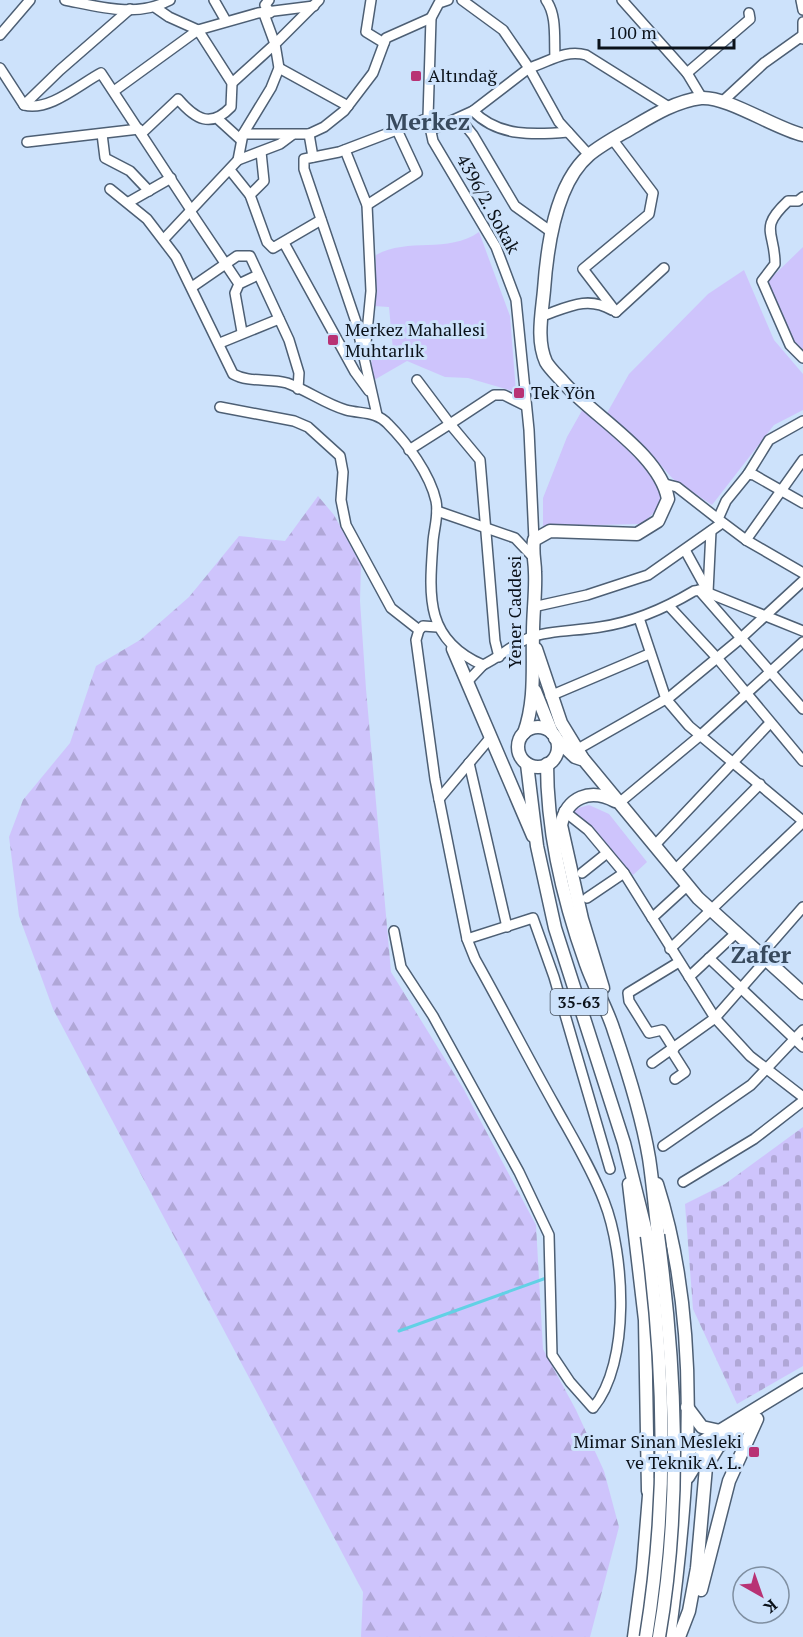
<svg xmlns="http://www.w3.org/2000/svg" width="803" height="1637" font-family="'PT Serif',serif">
<defs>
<pattern id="forest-firs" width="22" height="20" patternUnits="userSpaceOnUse" patternTransform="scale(1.5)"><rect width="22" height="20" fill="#cec4fc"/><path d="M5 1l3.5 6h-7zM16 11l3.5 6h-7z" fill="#b0a7d7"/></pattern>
<pattern id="cemetery-stones" width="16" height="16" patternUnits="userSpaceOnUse" patternTransform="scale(1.5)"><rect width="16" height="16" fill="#cec4fc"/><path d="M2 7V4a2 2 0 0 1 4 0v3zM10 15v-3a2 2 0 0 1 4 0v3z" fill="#b0a7d7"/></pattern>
</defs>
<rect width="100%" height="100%" fill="#cde2fb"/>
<!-- forest -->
<polygon fill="url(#forest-firs)" points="318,496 334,515 361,565 360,601 366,689 391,972 463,1088 536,1225 543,1349 576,1410 604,1471 619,1527 590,1637 361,1637 363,1592 53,1009 19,916 9,837 23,800 70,743 96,666 140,640 189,597 239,536 285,541"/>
<!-- cemetery -->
<polygon fill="url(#cemetery-stones)" points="803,1127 803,1366 737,1404 693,1309 685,1204 725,1184"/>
<!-- park -->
<g fill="#cec4fc">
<path d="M479,232L510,316L516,392L468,378L445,377L407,361L369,383L373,350H393L389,307L374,306L376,255C408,237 448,254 479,232Z"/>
<polygon points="803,247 803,355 792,344 767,282"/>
<polygon points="744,270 774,340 803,374 803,410 774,425 712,505 673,479 643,445 607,413 629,374 708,294"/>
<path d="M584,407C602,423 655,464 660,484C665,502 654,515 641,524L555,526L543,530V498L567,437Z"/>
<polygon points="589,805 609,814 647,862 633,875 571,810"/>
</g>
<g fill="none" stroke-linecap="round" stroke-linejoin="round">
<!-- stream -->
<polyline stroke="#62d1e5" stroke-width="3" points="399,1331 549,1277"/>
<defs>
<g id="minor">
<path d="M65,0C100,7 137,18 170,0"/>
<polyline points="214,0 226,21"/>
<polyline points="269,0 265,5 270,13"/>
<polyline points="371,0 366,32 384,43"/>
<polyline points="448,0 439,3 431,18 428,118 433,141 496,247 516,300 529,430 534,540"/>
<path d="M462,0L503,30L529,68C549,62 565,49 586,55L669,107"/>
<path d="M546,0C557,15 554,38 555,57"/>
<polyline points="622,0 687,73 702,98"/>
<polyline points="801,0 803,10"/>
<polyline points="156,8 169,17 198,30 258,13 314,6"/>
<polyline points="803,22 803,39"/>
<polyline points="0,35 30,0"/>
<path d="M0,68L24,105C49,112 80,84 101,73L191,210"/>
<polyline points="279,68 348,106"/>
<polyline points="687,73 750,19 749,13"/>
<polyline points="232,83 275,44 264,14"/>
<path d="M114,91L198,30L232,83L231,107C211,128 196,120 178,99L142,133"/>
<polyline points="723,101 764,63 802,36"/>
<polyline points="24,105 60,70 130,9"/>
<path d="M473,111C498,137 535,135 568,132"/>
<polyline points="460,119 473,135 515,206 550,231"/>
<polyline points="219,120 241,140"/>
<polyline points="431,130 473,111 529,68 559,122 589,155"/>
<polyline points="102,134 105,158 130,171 149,191"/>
<polyline points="243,134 309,134 324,127 344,111 373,73 386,38 431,18"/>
<polyline points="309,134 313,157"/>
<polyline points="613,140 653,193 649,214 583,269 616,312"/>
<polyline points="27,142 139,129"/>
<polyline points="345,150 367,205 371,291 365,353"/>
<polyline points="238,160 280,144 292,135"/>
<polyline points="230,170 250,195 267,242 273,248 321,220"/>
<path d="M110,189L147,219L176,257L233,374C249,383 270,378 287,383C307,390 325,404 346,410C361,414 376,411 388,424C407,443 430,474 436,501C439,515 434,528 433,542C429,597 425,640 483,665C500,657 513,644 531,637C552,630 577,631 600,627C634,622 664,609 694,591L701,590L803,631"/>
<polyline points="250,195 264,181 261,152"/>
<path d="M803,197L798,201H788C758,229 775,231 775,264L762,281L790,345L803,358"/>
<polyline points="129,202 171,178"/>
<polyline points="367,205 417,173 397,130"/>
<polyline points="190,211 239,284"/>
<polyline points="164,239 238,160 243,134 271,88 279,68 275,44 319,0"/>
<polyline points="284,243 355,372 369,391"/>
<polyline points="192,287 237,256 250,256 289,340 299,373 298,389"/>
<polyline points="616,312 664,268"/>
<path d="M542,316C566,308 587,295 612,310"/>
<polyline points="242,332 235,293 239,284 258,275"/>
<polyline points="220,343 279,319"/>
<polyline points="417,380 450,424 494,395 504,395 526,406"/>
<polyline points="220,407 294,421 308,427 340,456 343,472 341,500 346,525 391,608 419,630"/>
<polyline points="377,415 356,322 304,169 304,159 339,152 428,118"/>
<polyline points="803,421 769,440 748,474 726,501 718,519 746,540 803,573"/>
<polyline points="409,450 450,424 480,460 495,641 499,657"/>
<polyline points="748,474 754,475 803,503"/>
<polyline points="665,484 677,487 718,519"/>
<polyline points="437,511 515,538 531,555"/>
<polyline points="746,540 803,460"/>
<polyline points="685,550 707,590"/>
<polyline points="699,590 803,709"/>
<polyline points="708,592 711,531"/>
<polyline points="669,606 718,659 803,761"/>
<polyline points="533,607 587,595 648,575 722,523"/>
<polyline points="639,618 666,699 689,726 803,821"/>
<polyline points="467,682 483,665"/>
<polyline points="550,696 649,654"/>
<polyline points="578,749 671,696 740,639 803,581"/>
<polyline points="469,763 507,927"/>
<polyline points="439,799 491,737"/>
<polyline points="619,803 702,734 803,642"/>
<polyline points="564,811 588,830 624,873 715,1018 750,1056 803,1097"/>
<polyline points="655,845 770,723"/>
<polyline points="674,871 760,784"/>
<polyline points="582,873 607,853"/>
<polyline points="587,898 624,873"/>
<polyline points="652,918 687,886"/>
<path d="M394,931L401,967L433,1016L519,1172L549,1235L552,1355L570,1382L593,1408C631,1363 625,1254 604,1201C591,1167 571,1135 554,1104C527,1056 502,1007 475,959L467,939L435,779L416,640L419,630L423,626L437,627"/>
<polyline points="467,939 533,918 554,977 610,1169"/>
<polyline points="670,949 803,822"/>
<polyline points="761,955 803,907"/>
<polyline points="709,958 803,1047"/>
<polyline points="689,977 736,933"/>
<polyline points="674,1049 662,1030 649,1033 629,1001 628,993 679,962"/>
<polyline points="671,1050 685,1072 675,1079"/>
<polyline points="652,1063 715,1018 766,960"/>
<polyline points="663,1146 751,1085 803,1030"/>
<polyline points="683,1182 754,1139 803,1101"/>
</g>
<g id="major">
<polyline points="453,649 533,836"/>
<polyline points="536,649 561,723 583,759"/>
<polyline points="535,691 552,733"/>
<circle cx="538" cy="747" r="20"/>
<path d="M524,733C536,700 532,666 533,632C533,612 536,592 535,572C535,561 532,553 534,540L550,531L637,534L658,521L668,499C660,454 593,416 564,383C558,376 550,369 546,362C536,340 542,313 544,290C547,248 555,184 589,155C602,144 620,135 635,126C655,114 677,101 701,98C727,96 774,128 803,135"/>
<polyline points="555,738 575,757 584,760 698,898 803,993"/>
<polyline points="527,764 537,846 555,928 624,1143 647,1236"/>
<path d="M547,764C547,832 563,900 586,964C594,987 607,1008 614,1031C628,1072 642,1116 649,1158C653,1184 655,1210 658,1235"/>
<path d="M603,988L582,919L561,825C567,797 590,788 615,801"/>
<polyline points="629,1184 645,1320 648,1491"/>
<path d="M657,1184C703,1328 689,1489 669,1637"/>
<polyline points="687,1407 702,1427 720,1431"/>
<polyline points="682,1454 803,1380"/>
<polyline points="688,1477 702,1454 716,1442"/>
<polyline points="701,1590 729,1481 757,1419"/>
<polyline points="634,1637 643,1569 650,1483"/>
<polyline points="679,1637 689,1611 697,1568 706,1467 718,1447 748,1422"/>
</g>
</defs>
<!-- minor casing -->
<use href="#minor" stroke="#4d5f74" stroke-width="12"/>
<!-- major casing -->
<use href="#major" stroke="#4d5f74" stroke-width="15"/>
<!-- minor -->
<use href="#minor" stroke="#fff" stroke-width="9"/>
<!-- major -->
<use href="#major" stroke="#fff" stroke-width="12"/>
<defs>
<g id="major-bridge">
<path d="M658,1235C676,1368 682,1504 659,1637"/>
<path d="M646,1637C668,1501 665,1372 647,1236"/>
</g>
</defs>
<!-- major-bridge casing -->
<use href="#major-bridge" stroke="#4d5f74" stroke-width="15" stroke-linecap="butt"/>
<!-- major-bridge -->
<use href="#major-bridge" stroke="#fff" stroke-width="12"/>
</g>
<!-- markers -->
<g fill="#b83274" stroke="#cde2fb" stroke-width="2">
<rect x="410" y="70" width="12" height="12" rx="3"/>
<rect x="327" y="334" width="12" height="12" rx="3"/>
<rect x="513" y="387" width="12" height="12" rx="3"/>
<rect x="748" y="1446" width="12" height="12" rx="3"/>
</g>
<g text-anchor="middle" stroke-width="6" stroke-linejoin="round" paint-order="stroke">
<!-- shield labels -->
<rect fill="#cde2fb" stroke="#45505e" stroke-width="1.5" x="550.5" y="989" width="57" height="26" rx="4.5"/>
<g font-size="16" font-weight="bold" fill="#0b121a">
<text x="579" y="1008">35-63</text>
</g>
<!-- poi labels -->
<g font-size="18" fill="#0b121a" stroke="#cde2fb" text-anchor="start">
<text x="428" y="82">Altındağ</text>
<text x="345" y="336">Merkez Mahallesi<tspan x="345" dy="21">Muhtarlık</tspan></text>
<text x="531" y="399">Tek Yön</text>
<text x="742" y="1448" text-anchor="end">Mimar Sinan Mesleki<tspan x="742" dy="21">ve Teknik A. L.</tspan></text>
</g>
<!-- street labels -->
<g font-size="18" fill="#0b121a" stroke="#cde2fb">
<text transform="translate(488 204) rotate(61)" y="6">4396/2. Sokak</text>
<text transform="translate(515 612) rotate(-90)" y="6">Yener Caddesi</text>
</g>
<!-- district labels -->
<g font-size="24" font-weight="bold" fill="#384a5e" stroke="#cde2fb">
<text x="428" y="130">Merkez</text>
<text x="761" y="963">Zafer</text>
</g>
</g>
<!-- north arrow -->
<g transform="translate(761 1595) rotate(140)"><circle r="28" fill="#cde2fb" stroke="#7f8fa1" stroke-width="1.5"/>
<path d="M0-4.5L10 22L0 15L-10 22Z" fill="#b83274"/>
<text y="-9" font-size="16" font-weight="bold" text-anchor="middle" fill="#0b121a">K</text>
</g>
<!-- scale -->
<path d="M599 39v9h135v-9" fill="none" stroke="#0b121a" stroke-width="3"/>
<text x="608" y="39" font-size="18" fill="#0b121a" stroke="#cde2fb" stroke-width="4.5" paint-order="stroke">100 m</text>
</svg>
